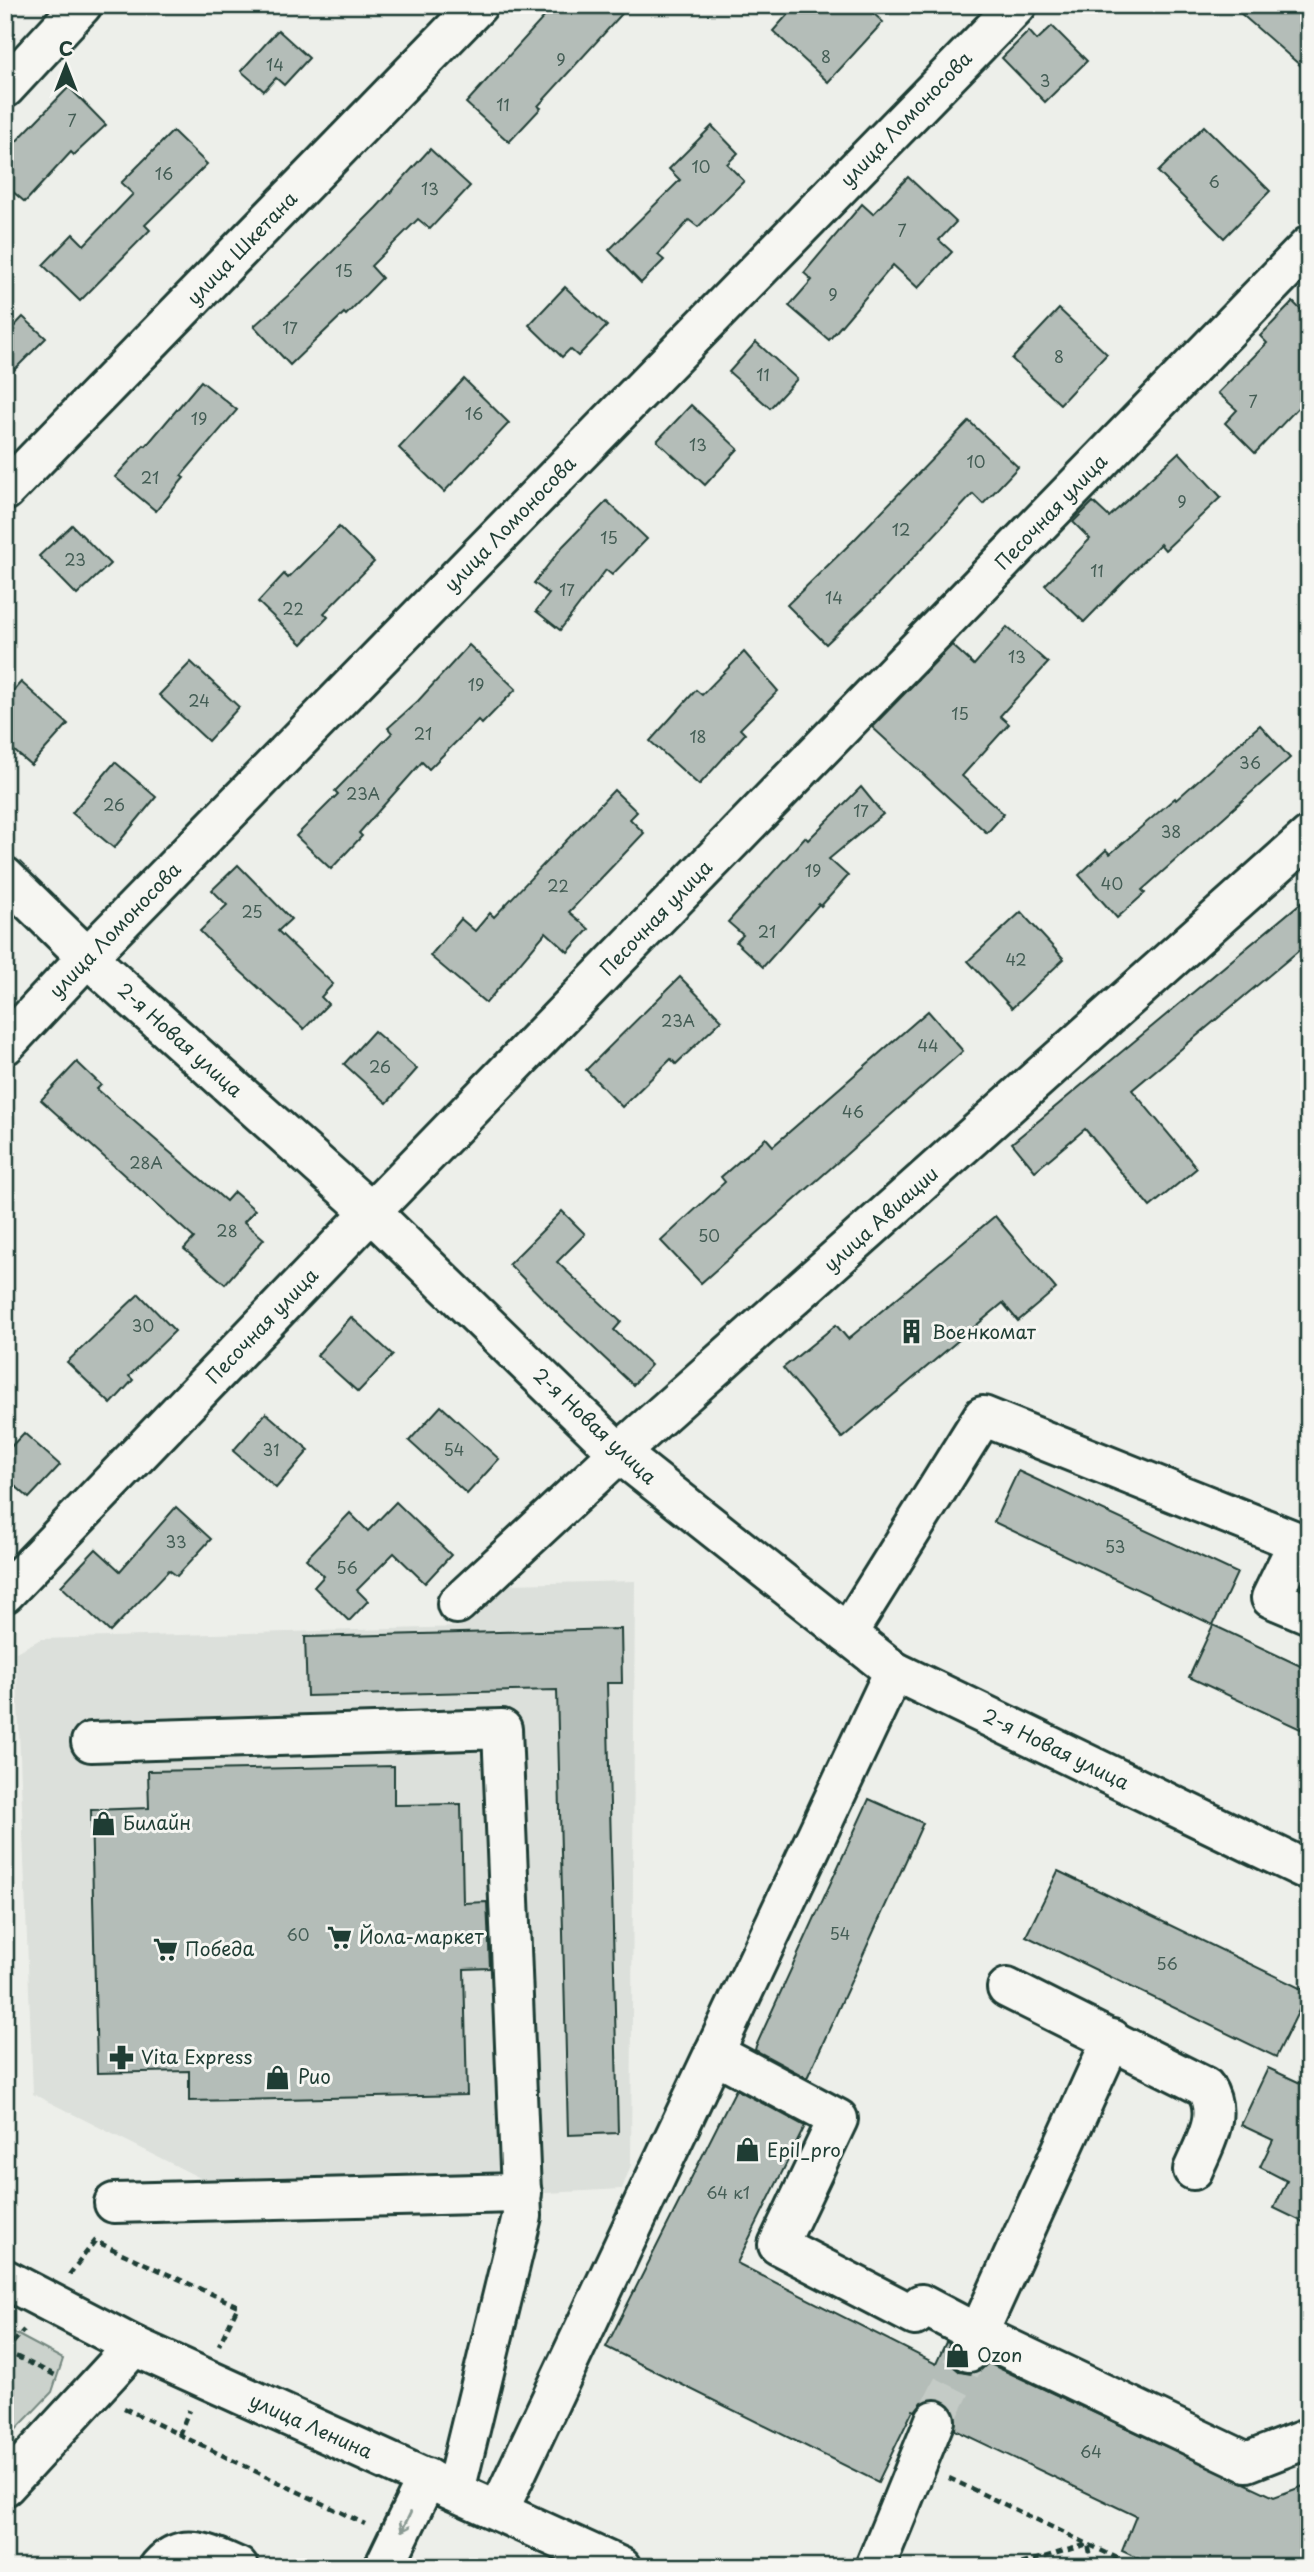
<svg xmlns="http://www.w3.org/2000/svg" width="1314" height="2572" font-family="'Playpen Sans',sans-serif">
<rect width="100%" height="100%" fill="#edefea"/>
<filter id="ink" filterUnits="userSpaceOnUse"><feTurbulence type="fractalNoise" baseFrequency=".0143" numOctaves="2"/><feDisplacementMap in="SourceGraphic" scale="14" xChannelSelector="R" yChannelSelector="G"/><feConvolveMatrix kernelMatrix="1 2 1 2 8 2 1 2 1" color-interpolation-filters="sRGB"/></filter>
<g filter="url(#ink)">
<!-- built -->
<polygon fill="#dce0db" points="635,1581 631,2165 622,2189 260,2208 33,2094 16,1652 41,1639 460,1627 508,1584"/>
<!-- green -->
<polygon fill="#cbd2cc" stroke="#758880" stroke-width="2" points="5,2328 63,2359 52,2392 5,2441"/>
<!-- building -->
<g fill="#b4bdb8" stroke="#1f3d34" stroke-width="2">
<polygon points="555,5 630,5 538,106 541,108 509,142 466,103"/>
<polygon points="796,5 864,5 883,22 828,82 773,31"/>
<polygon points="1231,5 1298,5 1309,15 1309,73"/>
<polygon points="1052,26 1087,61 1045,102 1002,58 1029,31 1037,40"/>
<polygon points="278,30 309,58 284,85 276,78 264,91 241,71"/>
<polygon points="69,87 106,125 74,155 71,152 25,202 5,185 5,153"/>
<polygon points="712,126 738,153 727,164 744,181 698,227 689,220 658,255 664,260 641,283 609,250 680,180 669,169"/>
<polygon points="1204,126 1270,191 1224,238 1158,172"/>
<polygon points="173,131 207,164 145,225 150,230 80,301 43,265 73,234 84,245 133,194 121,183"/>
<polygon points="430,149 470,186 430,229 418,219 371,266 382,278 346,315 344,313 290,365 254,326 291,293 376,208"/>
<polygon points="908,177 956,222 939,240 952,252 918,288 893,265 829,340 789,306 812,280 804,273 862,204 873,214"/>
<polygon points="565,287 607,326 578,356 570,349 562,357 529,325"/>
<polygon points="1293,302 1309,318 1309,396 1255,453 1225,423 1237,410 1218,393 1267,343 1260,336"/>
<polygon points="1059,309 1107,354 1060,404 1012,359"/>
<polygon points="23,317 46,338 5,379 5,336"/>
<polygon points="756,342 797,379 770,408 729,372"/>
<polygon points="464,379 509,423 444,492 399,448"/>
<polygon points="201,381 237,410 181,476 184,478 156,511 115,477 144,445 146,446"/>
<polygon points="691,405 738,449 705,485 657,441"/>
<polygon points="969,421 1018,467 983,504 973,494 881,592 826,644 787,605 852,542"/>
<polygon points="1179,452 1221,497 1165,550 1160,544 1084,622 1045,585 1090,539 1073,522 1093,502 1109,517"/>
<polygon points="607,501 647,539 612,575 606,570 560,630 536,611 549,594 534,583 563,546"/>
<polygon points="72,525 110,564 77,595 39,556"/>
<polygon points="339,527 374,562 324,613 328,617 302,644 258,602 284,574 288,578"/>
<polygon points="1007,627 1048,663 1000,716 1009,724 962,776 1004,814 987,833 872,727 952,645 974,665"/>
<polygon points="469,645 516,689 482,724 478,720 429,769 422,762 359,833 362,836 331,869 296,836 338,794 335,791 392,733 388,728 418,701"/>
<polygon points="744,652 778,691 740,729 745,734 699,785 650,741 696,690 702,695"/>
<polygon points="191,662 239,707 208,741 159,695"/>
<polygon points="21,682 68,724 31,765 5,743 5,700"/>
<polygon points="1260,725 1290,758 1142,890 1145,893 1117,918 1079,875 1106,850 1110,854 1175,798 1176,800"/>
<polygon points="115,762 156,797 114,848 72,813"/>
<polygon points="861,787 883,814 829,859 848,876 821,906 819,904 763,967 736,942 743,935 728,922 805,837 808,840"/>
<polygon points="614,790 637,812 630,819 644,833 569,912 589,929 568,952 546,932 486,1003 430,956 461,919 475,931 490,913 494,917"/>
<polygon points="238,865 291,919 278,931 333,984 321,997 328,1004 304,1029 239,970 200,931 227,905 212,890"/>
<polygon points="1309,896 1309,942 1132,1090 1197,1168 1150,1207 1085,1129 1035,1171 1012,1143"/>
<polygon points="1021,912 1064,959 1012,1008 968,961"/>
<polygon points="680,977 722,1020 676,1064 671,1059 622,1107 586,1070"/>
<polygon points="928,1011 963,1051 701,1283 661,1241 725,1182 721,1177 766,1138 773,1146"/>
<polygon points="374,1031 417,1069 387,1103 344,1064"/>
<polygon points="77,1062 101,1085 97,1089 226,1201 234,1192 255,1210 244,1222 264,1239 225,1284 184,1249 194,1238 41,1100"/>
<polygon points="562,1211 585,1234 557,1262 621,1322 614,1330 651,1365 633,1385 561,1317 509,1264"/>
<polygon points="995,1216 1056,1289 1018,1321 1003,1303 842,1438 783,1368 836,1325 848,1339"/>
<polygon points="139,1294 175,1331 129,1376 133,1380 111,1404 67,1362"/>
<polygon points="351,1317 393,1355 358,1392 317,1355"/>
<polygon points="441,1406 499,1459 467,1494 409,1441"/>
<polygon points="266,1413 309,1450 276,1488 233,1451"/>
<polygon points="24,1433 60,1465 29,1498 5,1477 5,1453"/>
<polygon points="1018,1471 1237,1573 1213,1625 994,1522"/>
<polygon points="396,1502 451,1555 425,1583 394,1553 357,1590 368,1601 349,1621 314,1587 324,1576 306,1559 350,1513 368,1531"/>
<polygon points="176,1507 211,1539 177,1576 169,1570 110,1632 61,1586 96,1549 120,1571"/>
<polygon points="1213,1625 1309,1670 1309,1733 1189,1677"/>
<polygon points="621,1629 622,1683 607,1683 618,2133 568,2135 557,1690 307,1696 305,1637"/>
<polygon points="394,1766 394,1805 461,1804 463,1903 487,1902 490,1968 464,1969 467,2095 189,2101 189,2071 97,2073 91,1810 149,1808 148,1771"/>
<polygon points="869,1799 923,1823 807,2078 755,2050 756,2046"/>
<polygon points="1058,1871 1308,1992 1276,2057 1026,1936"/>
<polygon points="1268,2068 1309,2087 1309,2225 1274,2208 1287,2181 1260,2167 1273,2140 1241,2125"/>
<polygon points="736,2089 805,2126 737,2263 936,2364 946,2342 949,2343 947,2354 950,2363 960,2372 971,2374 980,2371 988,2363 1274,2497 1309,2484 1309,2567 1158,2567 1122,2551 1136,2516 955,2430 956,2416 952,2406 943,2400 931,2399 922,2402 915,2411 913,2410 878,2482 606,2347"/>
</g>
<g fill="none" stroke-linecap="round" stroke-linejoin="round">
<!-- minor-tunnel -->
<polyline stroke="#c4cbc6" stroke-width="38" stroke-dasharray="38 19" stroke-linecap="butt" points="935,2420 969,2352"/>
<defs>
<g id="minor">
<polyline points="5,88 82,5"/>
<polyline points="5,491 478,5"/>
<polyline points="5,877 87,957 371,1212 619,1453 894,1671 1309,1871"/>
<polyline points="5,1045 87,957 1017,5"/>
<polyline points="5,1593 371,1212 1309,246"/>
<polyline points="457,1604 619,1453 1309,836"/>
<polyline points="847,1634 983,1416 1298,1542 1271,1598 1309,1614"/>
<polyline points="91,1742 502,1729 522,2216 455,2491"/>
<path d="M1007,1988L1205,2087C1223,2115 1205,2142 1193,2170"/>
<polyline points="714,2053 838,2119 778,2245 915,2316 921,2304 978,2334 1112,2039"/>
<polyline points="114,2203 522,2193"/>
<polyline points="5,2279 134,2346"/>
<polyline points="969,2352 978,2334 1247,2462 1309,2438"/>
<polyline points="499,2510 894,1671"/>
<path d="M159,2567C183,2539 210,2555 238,2567"/>
<polyline points="384,2567 427,2478"/>
<polyline points="875,2567 935,2420"/>
</g>
<polyline id="major" points="5,2486 134,2346 621,2567"/>
</defs>
<!-- minor casing -->
<use href="#minor" stroke="#1f3d34" stroke-width="44"/>
<!-- major casing -->
<use href="#major" stroke="#1f3d34" stroke-width="44"/>
<!-- path -->
<g stroke="#1f3d34" stroke-width="4.5" stroke-dasharray="7 5" stroke-linecap="butt">
<polyline points="69,2275 95,2241 238,2306 219,2345"/>
<polyline points="5,2351 59,2377"/>
<polyline points="5,2352 24,2330"/>
<polyline points="124,2408 365,2524"/>
<polyline points="179,2435 189,2410"/>
<polyline points="949,2478 1136,2567"/>
<polyline points="1010,2567 1088,2544 1093,2567"/>
</g>
<!-- minor -->
<use href="#minor" stroke="#f6f6f2" stroke-width="38"/>
<!-- major -->
<use href="#major" stroke="#f6f6f2" stroke-width="38"/>
</g>
<!-- one-way arrows -->
<defs><path id="oneway-shaft" d="M-6 0H5M1.5-3L5.5 0L1.5 3" fill="none" stroke-width="1.6" stroke-linecap="round" stroke-linejoin="round" transform="scale(1.75)"/></defs>
<use stroke="#8a9a93" href="#oneway-shaft" transform="translate(406 2522) rotate(116)"/>
</g>
<!-- icons -->
<defs>
<symbol id="building-bare" viewBox="-9 -9 18 18"><path d="M-4-6H4V6H1V3H-1V6H-4ZM-2.5-4.3h1.7v1.8h-1.7ZM.8-4.3h1.7v1.8H.8ZM-2.5-1h1.7V.8h-1.7ZM.8-1h1.7V.8H.8Z" fill="#1f3d34" stroke="#f6f6f2" stroke-width="2.5" paint-order="stroke"/></symbol>
<symbol id="shop-bare" viewBox="-9 -9 18 18"><path d="M-5-2.5h2.3a2.7 3.5 0 0 1 5.4 0H5L5.5 6h-11ZM-1.5-2.5h3a1.5 2.3 0 0 0-3 0Z" fill="#1f3d34" stroke="#f6f6f2" stroke-width="2.5" paint-order="stroke"/></symbol>
<symbol id="supermarket-bare" viewBox="-9 -9 18 18"><path d="M-6-5.5h2.5l.6 2H6L4.5 2H-2.5L-4.4-4H-6ZM-1.5 3.2a1.3 1.3 0 1 0 .1 0ZM3 3.2a1.3 1.3 0 1 0 .1 0Z" fill="#1f3d34" stroke="#f6f6f2" stroke-width="2.5" paint-order="stroke"/></symbol>
<symbol id="pharmacy-bare" viewBox="-9 -9 18 18"><path d="M-2-6h4v4h4v4h-4v4h-4v-4h-4v-4h4Z" fill="#1f3d34" stroke="#f6f6f2" stroke-width="2.5" paint-order="stroke"/></symbol>
</defs>
<g fill-rule="evenodd">
<use href="#building-bare" x="894" y="1314" width="35" height="35"/>
<use href="#shop-bare" x="86" y="1806" width="35" height="35"/>
<use href="#supermarket-bare" x="322" y="1920" width="35" height="35"/>
<use href="#supermarket-bare" x="148" y="1932" width="35" height="35"/>
<use href="#pharmacy-bare" x="104" y="2040" width="35" height="35"/>
<use href="#shop-bare" x="260" y="2060" width="35" height="35"/>
<use href="#shop-bare" x="730" y="2132" width="35" height="35"/>
<use href="#shop-bare" x="940" y="2338" width="35" height="35"/>
</g>
<g text-anchor="middle" stroke-width="6" stroke-linejoin="round" paint-order="stroke">
<!-- number labels -->
<g font-size="16" fill="#445d55">
<text x="826" y="63">8</text>
<text x="561" y="66">9</text>
<text x="275" y="71">14</text>
<text x="1045" y="87">3</text>
<text x="503" y="111">11</text>
<text x="72" y="127">7</text>
<text x="701" y="173">10</text>
<text x="164" y="180">16</text>
<text x="1214" y="188">6</text>
<text x="430" y="195">13</text>
<text x="902" y="237">7</text>
<text x="344" y="277">15</text>
<text x="833" y="301">9</text>
<text x="290" y="334">17</text>
<text x="1059" y="363">8</text>
<text x="763" y="381">11</text>
<text x="1253" y="408">7</text>
<text x="474" y="420">16</text>
<text x="199" y="425">19</text>
<text x="698" y="451">13</text>
<text x="976" y="468">10</text>
<text x="150" y="484">21</text>
<text x="1182" y="508">9</text>
<text x="901" y="536">12</text>
<text x="609" y="544">15</text>
<text x="75" y="566">23</text>
<text x="1097" y="577">11</text>
<text x="567" y="596">17</text>
<text x="834" y="604">14</text>
<text x="293" y="615">22</text>
<text x="1017" y="663">13</text>
<text x="476" y="691">19</text>
<text x="199" y="707">24</text>
<text x="960" y="720">15</text>
<text x="423" y="740">21</text>
<text x="698" y="743">18</text>
<text x="1250" y="769">36</text>
<text x="363" y="800">23А</text>
<text x="114" y="811">26</text>
<text x="861" y="817">17</text>
<text x="1171" y="838">38</text>
<text x="813" y="877">19</text>
<text x="1112" y="890">40</text>
<text x="558" y="892">22</text>
<text x="252" y="918">25</text>
<text x="767" y="938">21</text>
<text x="1016" y="966">42</text>
<text x="678" y="1027">23А</text>
<text x="928" y="1052">44</text>
<text x="380" y="1073">26</text>
<text x="853" y="1118">46</text>
<text x="146" y="1169">28А</text>
<text x="227" y="1237">28</text>
<text x="709" y="1242">50</text>
<text x="143" y="1332">30</text>
<text x="271" y="1456">31</text>
<text x="454" y="1456">54</text>
<text x="176" y="1548">33</text>
<text x="1115" y="1553">53</text>
<text x="347" y="1574">56</text>
<text x="840" y="1940">54</text>
<text x="298" y="1941">60</text>
<text x="1167" y="1970">56</text>
<text x="728" y="2199">64 к1</text>
<text x="1091" y="2458">64</text>
</g>
<!-- street labels -->
<g font-size="19" fill="#1f3d34" stroke="#f6f6f2">
<text transform="translate(906 119) rotate(-46)" y="7">улица Ломоносова</text>
<text transform="translate(242 248) rotate(-46)" y="7">улица Шкетана</text>
<text transform="translate(1051 512) rotate(-46)" y="7">Песочная улица</text>
<text transform="translate(510 524) rotate(-46)" y="7">улица Ломоносова</text>
<text transform="translate(656 918) rotate(-46)" y="7">Песочная улица</text>
<text transform="translate(115 930) rotate(-46)" y="7">улица Ломоносова</text>
<text transform="translate(180 1040) rotate(42)" y="7">2-я Новая улица</text>
<text transform="translate(881 1219) rotate(-42)" y="7">улица Авиации</text>
<text transform="translate(262 1326) rotate(-46)" y="7">Песочная улица</text>
<text transform="translate(595 1426) rotate(43)" y="7">2-я Новая улица</text>
<text transform="translate(1056 1749) rotate(26)" y="7">2-я Новая улица</text>
<text transform="translate(311 2426) rotate(24)" y="7">улица Ленина</text>
</g>
<!-- poi labels -->
<g font-size="19" fill="#1f3d34" stroke="#f6f6f2" text-anchor="start">
<text x="932" y="1339">Военкомат</text>
<text x="123" y="1830">Билайн</text>
<text x="359" y="1944">Йола-маркет</text>
<text x="185" y="1956">Победа</text>
<text x="141" y="2064">Vita Express</text>
<text x="298" y="2084">Рио</text>
<text x="767" y="2157">Epil_pro</text>
<text x="977" y="2362">Ozon</text>
</g>
</g>
<!-- margin -->
<rect width="1314" height="2572" fill="none" stroke="#f6f6f2" stroke-width="28"/>
<rect x="14" y="14" width="1286" height="2544" fill="none" stroke="#1f3d34" stroke-width="2.5" filter="url(#ink)"/>
<!-- north arrow -->
<g transform="translate(66 66)" stroke="#f6f6f2" stroke-width="5" paint-order="stroke">
<path d="M0-5L12 26L0 18L-12 26Z" fill="#1f3d34"/>
<text y="-10" font-size="19" font-weight="bold" text-anchor="middle" fill="#1f3d34">С</text>
</g>
</svg>
